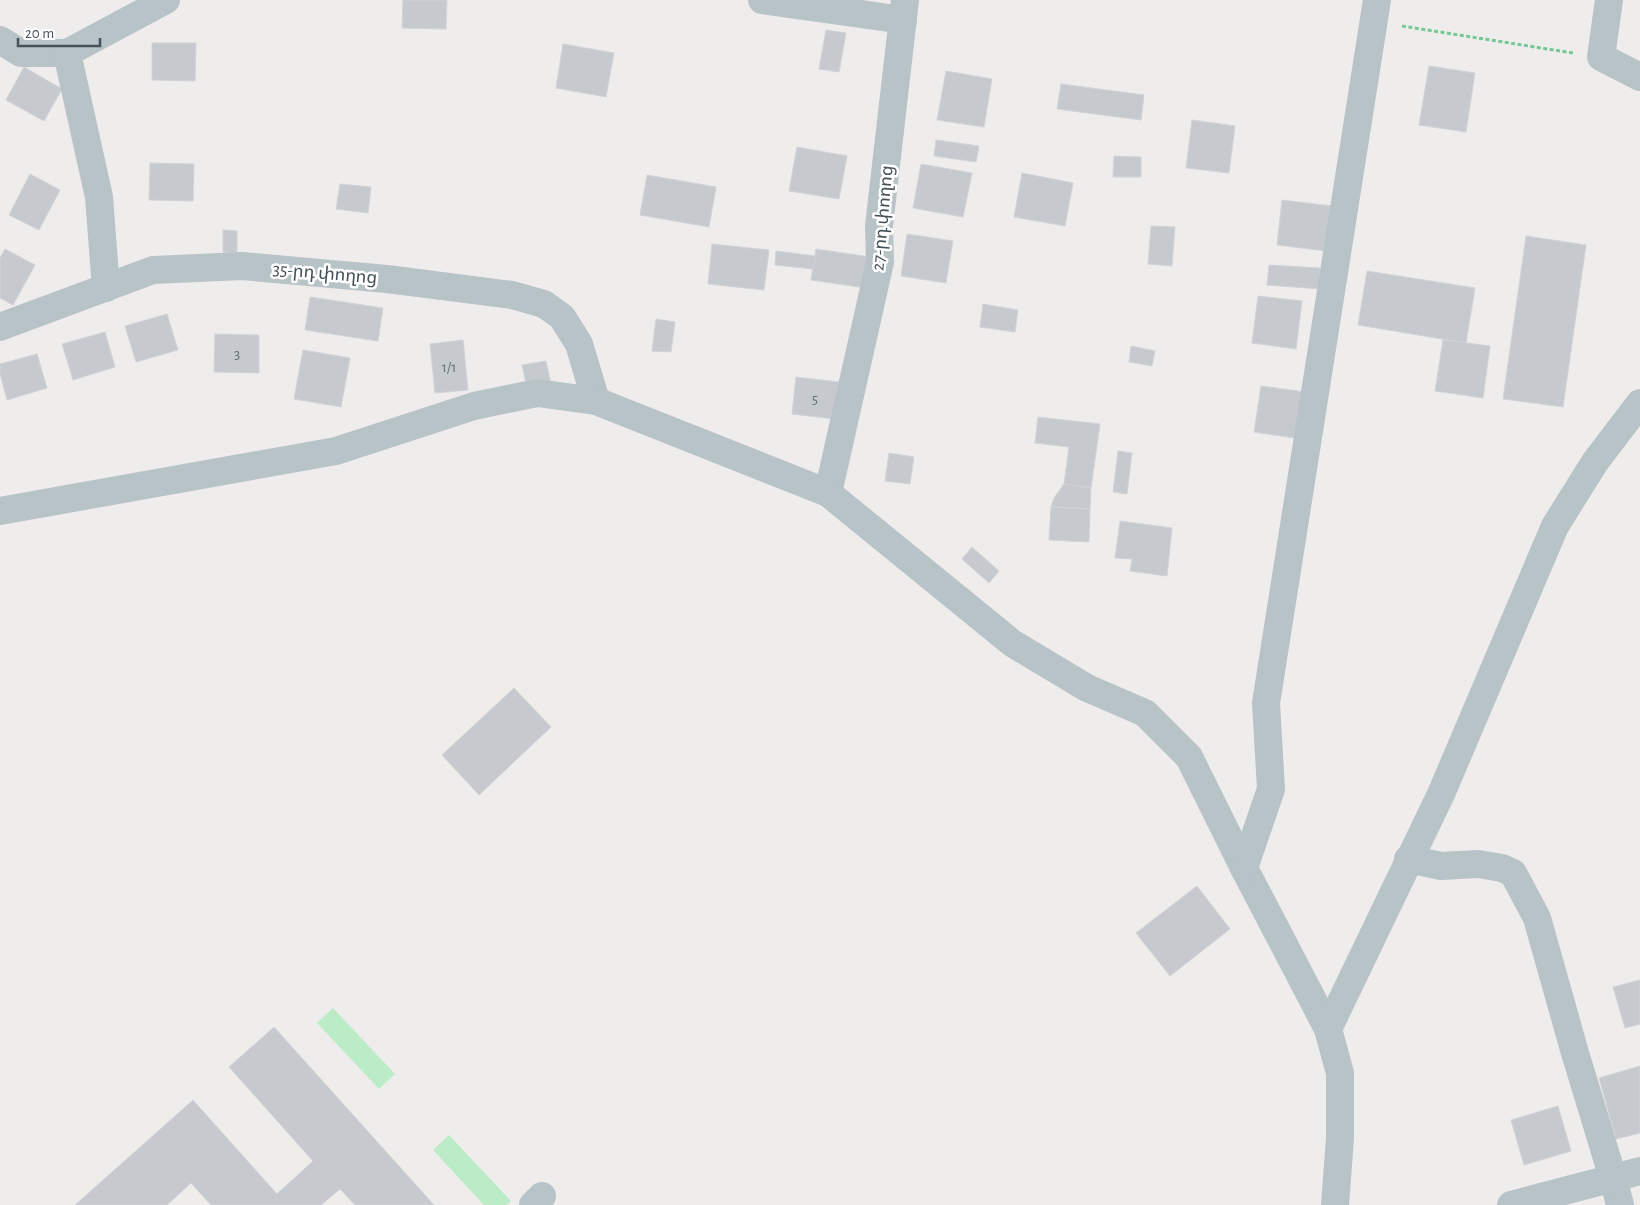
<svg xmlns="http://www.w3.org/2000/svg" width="1640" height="1205" font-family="'Alegreya Sans','Noto Sans Armenian',sans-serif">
<rect width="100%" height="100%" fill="#efecec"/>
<!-- green -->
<g fill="#bbecc7">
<polygon points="333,1008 395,1074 379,1089 317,1023"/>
<polygon points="449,1135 511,1201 507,1205 484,1205 433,1150"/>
</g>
<!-- building -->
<g fill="#c6cacf" stroke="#d0d3d7">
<polygon points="403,0 447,0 446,29 402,28"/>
<polygon points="826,30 846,33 839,72 819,69"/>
<polygon points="152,43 196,43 195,81 152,80"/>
<polygon points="563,44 614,53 606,97 556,88"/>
<polygon points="1429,66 1475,73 1466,132 1419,125"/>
<polygon points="24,67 62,89 44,121 6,100"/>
<polygon points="946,71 992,79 984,127 937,120"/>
<polygon points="1061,84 1144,95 1141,120 1057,109"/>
<polygon points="1192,120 1235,126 1229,173 1186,168"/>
<polygon points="936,140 979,146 976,162 934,156"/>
<polygon points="797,147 847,156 839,199 789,191"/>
<polygon points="1114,156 1141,157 1141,177 1113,177"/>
<polygon points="150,163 194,164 193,201 149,200"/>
<polygon points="921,164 972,173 963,217 913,208"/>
<polygon points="1022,173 1073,183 1065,226 1014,217"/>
<polygon points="30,174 60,190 39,230 9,215"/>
<polygon points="647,175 716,187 709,227 640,215"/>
<polygon points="340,184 371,187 368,213 336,209"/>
<polygon points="1282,200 1340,207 1334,252 1277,245"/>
<polygon points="1151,226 1175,227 1172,266 1148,264"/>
<polygon points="223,230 237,231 237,253 223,252"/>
<polygon points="907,234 953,241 946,283 901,276"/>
<polygon points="1526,236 1586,245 1563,407 1503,399"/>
<polygon points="712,244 769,250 764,290 708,284"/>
<polygon points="5,249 35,265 13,305 0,298 0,258"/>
<polygon points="816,249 870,257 866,288 811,280"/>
<polygon points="776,251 815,256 813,269 775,265"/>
<polygon points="1269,265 1320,268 1319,289 1267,285"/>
<polygon points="1367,271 1475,288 1466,343 1358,325"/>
<polygon points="1258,296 1302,301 1296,349 1252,343"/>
<polygon points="310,297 383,308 378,341 305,330"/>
<polygon points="983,304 1018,310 1015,332 980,327"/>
<polygon points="167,314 178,350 136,362 125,326"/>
<polygon points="656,319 675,322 671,352 652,351"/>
<polygon points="105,332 115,367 73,380 62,344"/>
<polygon points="215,334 259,335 259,373 214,372"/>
<polygon points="463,340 468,390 435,393 430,344"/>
<polygon points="1443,340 1490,346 1483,398 1435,391"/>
<polygon points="1131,346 1155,351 1152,366 1129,362"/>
<polygon points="303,350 350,358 341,407 294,399"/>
<polygon points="37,354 47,388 7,400 0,374 0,364"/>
<polygon points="546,361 551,384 527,388 522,365"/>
<polygon points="796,377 839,382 835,419 792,414"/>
<polygon points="1261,386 1313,393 1307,440 1254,432"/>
<polygon points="1038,417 1100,424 1091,488 1064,484 1069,447 1035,443"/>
<polygon points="1118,451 1132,453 1127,494 1113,492"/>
<polygon points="889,453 914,457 910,484 885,481"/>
<polygon points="1064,484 1091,488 1090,509 1051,507 1054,498"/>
<polygon points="1051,507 1090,509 1089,542 1049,540"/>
<polygon points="1120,521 1172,528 1167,576 1130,571 1132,559 1115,558"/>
<polygon points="972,547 999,571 989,583 962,559"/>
<polygon points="514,688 551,727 479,795 442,755"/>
<polygon points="1197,886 1230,929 1170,976 1136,933"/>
<polygon points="1640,980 1640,1024 1625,1028 1613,987"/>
<polygon points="274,1027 434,1205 355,1205 340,1189 321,1205 211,1205 191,1183 167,1205 75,1205 193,1100 277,1194 313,1161 229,1067"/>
<polygon points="1640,1066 1640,1133 1616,1139 1599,1078"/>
<polygon points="1558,1106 1571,1151 1524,1165 1511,1120"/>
</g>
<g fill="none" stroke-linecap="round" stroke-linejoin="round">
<!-- path -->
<polyline stroke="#75c894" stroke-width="3" stroke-dasharray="4 2.5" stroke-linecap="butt" points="1402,26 1573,53"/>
<!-- minor -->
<g stroke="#b8c3c8" stroke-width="28">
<polyline points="762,0 903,20"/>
<polyline points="1609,0 1601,57 1640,77"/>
<polyline points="0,40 21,53 67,53"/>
<polyline points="106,288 99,197 67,53 166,0"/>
<polyline points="0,327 153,270 242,266 387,279 512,295 544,304 562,317 579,344 596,401"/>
<polyline points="828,493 880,262 879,226 905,0"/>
<polyline points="0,511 336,451 474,406 537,393 596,401 828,493 1012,643 1087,688 1145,713 1189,757 1244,868 1328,1029 1340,1073 1340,1138 1335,1205"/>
<polyline points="1408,859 1441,866 1478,864 1502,868 1513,873 1537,918 1575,1053 1613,1178 1620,1205"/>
<polyline points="1244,868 1271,789 1266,703 1377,0"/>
<polyline points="1328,1029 1441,794 1555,526 1595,462 1640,403"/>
<polyline points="533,1205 542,1196"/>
<polyline points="1511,1205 1640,1171"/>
</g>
</g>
<g text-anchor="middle" stroke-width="5" stroke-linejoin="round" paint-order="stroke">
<!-- number labels -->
<g font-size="15" fill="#657076">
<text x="237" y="359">3</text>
<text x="449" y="372">1/1</text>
<text x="815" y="404">5</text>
</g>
<!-- street labels -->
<g font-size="18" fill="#455258" stroke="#fff">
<text transform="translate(882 218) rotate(-85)" y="6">27-րդ փողոց</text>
<text transform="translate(325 273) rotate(5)" y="6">35-րդ փողոց</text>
</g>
</g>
<!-- scale -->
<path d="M18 38v8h82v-8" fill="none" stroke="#455258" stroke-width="2.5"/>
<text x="25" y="38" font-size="15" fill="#455258" stroke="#ffffff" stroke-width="4" paint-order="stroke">20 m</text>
</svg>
